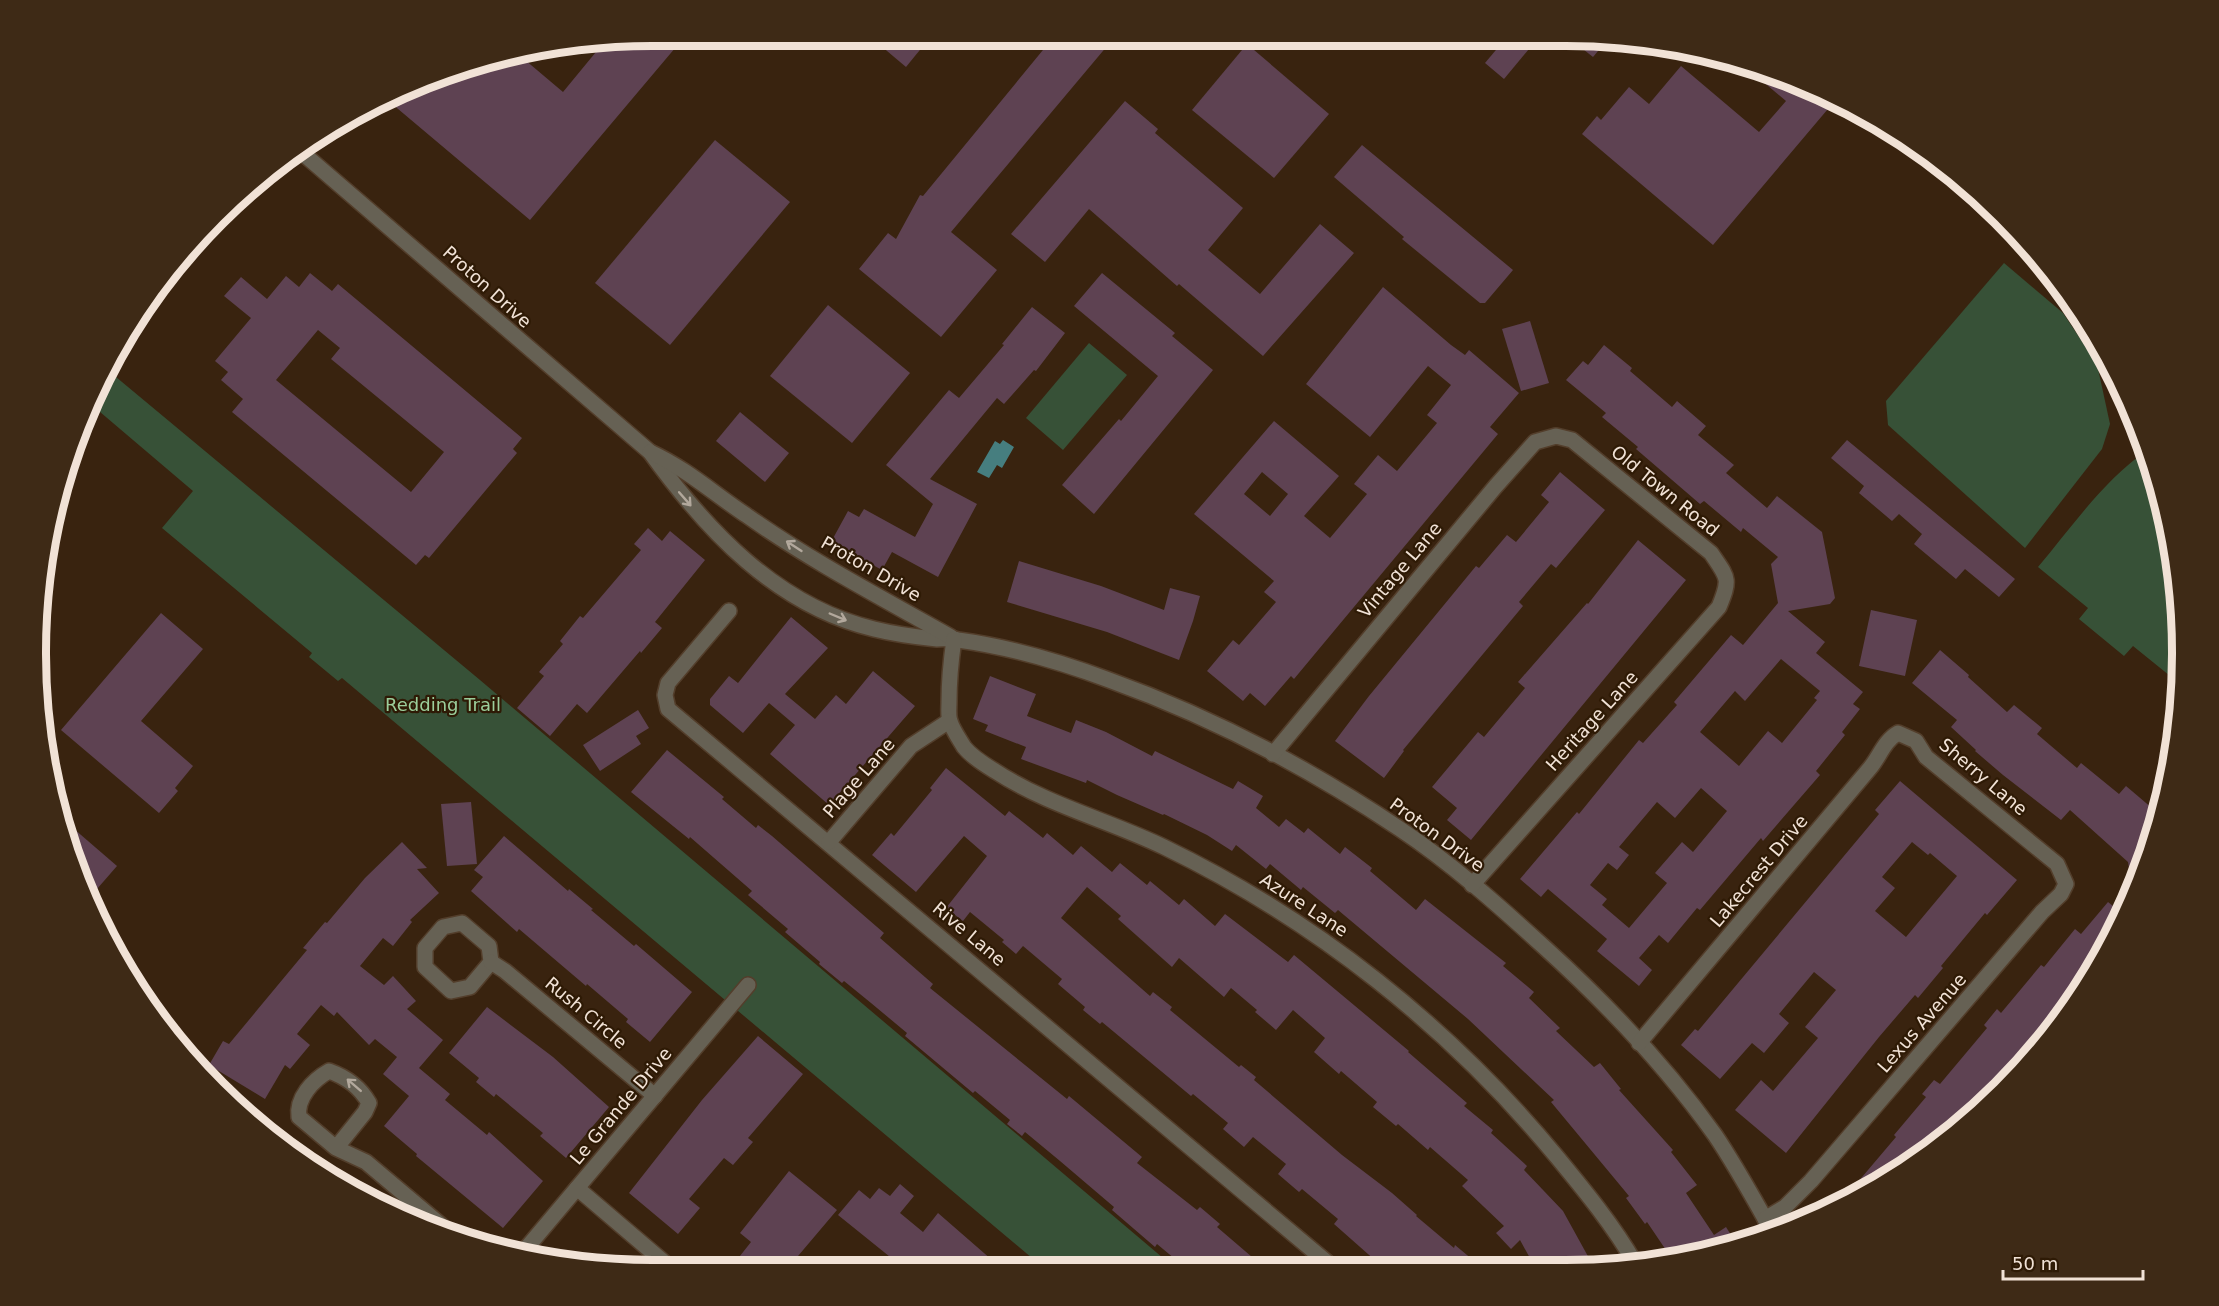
<svg xmlns="http://www.w3.org/2000/svg" width="2219" height="1306" font-family="'DejaVu Sans',sans-serif">
<rect width="100%" height="100%" fill="#39230f"/>
<!-- green -->
<g fill="#375137">
<polygon points="2004,263 2063,313 2097,364 2110,424 2102,449 2025,548 1888,425 1886,401"/>
<polygon points="1089,343 1127,375 1063,450 1026,418"/>
<polygon points="110,372 480,680 1176,1269 1045,1269 342,678 338,681 309,657 312,653 162,528 193,491 93,406"/>
<path d="M2146,451L2171,533L2183,653L2180,684L2133,646L2124,656L2079,619L2088,608L2038,567C2071,528 2103,481 2146,451Z"/>
</g>
<!-- water -->
<polygon fill="#467e7f" points="1003,440 1014,447 1002,468 997,465 989,478 977,472 995,441 1000,444"/>
<!-- building -->
<g fill="#5e4252" fill-rule="evenodd">
<polygon points="1506,38 1538,38 1504,79 1485,63"/>
<polygon points="1569,38 1607,37 1609,38 1593,57"/>
<polygon points="1052,39 1113,39 951,232 997,270 941,337 859,269 888,233 896,239 920,195 923,196"/>
<polygon points="874,40 928,40 906,67"/>
<polygon points="605,41 681,41 530,220 385,98 455,69 518,54 563,92"/>
<polygon points="1247,44 1329,114 1274,178 1192,110"/>
<polygon points="1742,64 1765,69 1833,103 1713,245 1582,134 1597,116 1601,120 1629,87 1649,104 1681,66 1759,132 1786,101"/>
<polygon points="1125,101 1158,129 1155,133 1243,208 1208,250 1260,294 1320,224 1354,253 1263,356 1179,284 1177,286 1089,209 1045,262 1011,234"/>
<polygon points="715,140 790,202 670,345 595,283"/>
<polygon points="1362,145 1513,270 1485,303 1480,303 1402,239 1404,237 1334,177"/>
<path d="M310,273L332,291L338,284L522,438L513,449L517,453L429,558L425,555L416,565L232,412L243,399L221,380L228,372L215,361L251,318L224,296L241,277L267,299L286,276L299,287ZM318,330L340,348L331,359L444,452L411,492L276,380Z"/>
<polygon points="1102,273 1175,333 1172,336 1213,370 1094,514 1062,485 1119,419 1121,421 1158,376 1074,306"/>
<path d="M1383,287L1451,345L1465,355L1469,350L1519,393L1490,427L1498,434L1294,679L1291,676L1265,706L1250,693L1243,701L1207,671L1233,640L1239,645L1276,602L1264,592L1274,581L1194,514L1274,421L1339,476L1304,516L1330,538L1367,494L1354,484L1378,455L1397,471L1437,423L1427,415L1451,385L1428,366L1370,437L1306,384ZM1262,472L1288,494L1270,516L1244,494Z"/>
<polygon points="828,305 910,373 852,443 770,376"/>
<polygon points="1032,307 1065,333 1036,371 1034,370 1004,404 997,398 930,479 977,504 938,577 892,552 882,570 831,542 848,511 859,517 864,509 915,537 933,504 886,465 949,390 959,398 1004,345 1002,344"/>
<polygon points="1530,321 1549,383 1521,391 1502,329"/>
<path d="M1604,345L1632,368L1630,371L1672,407L1677,401L1706,426L1698,435L1734,465L1726,473L1767,508L1777,496L1822,532L1835,598L1830,604L1788,611L1825,642L1816,653L1863,692L1853,704L1860,709L1842,732L1845,735L1816,771L1820,775L1794,805L1763,841L1761,838L1700,910L1697,908L1668,943L1659,935L1639,958L1652,970L1639,986L1597,951L1607,939L1548,889L1541,897L1520,879L1577,812L1579,814L1639,740L1643,743L1677,705L1674,702L1731,635L1743,645L1778,603L1771,564L1778,557L1743,528L1741,532L1704,501L1700,504L1636,449L1638,447L1602,417L1606,413L1566,380L1583,361L1588,365ZM1781,659L1820,691L1814,698L1817,700L1782,743L1768,731L1739,766L1700,732L1735,691L1745,701ZM1701,788L1727,811L1693,852L1682,842L1655,873L1667,883L1629,928L1602,905L1607,899L1590,885L1608,863L1617,870L1629,855L1619,847L1657,802L1675,818Z"/>
<polygon points="740,412 789,453 765,482 716,441"/>
<polygon points="1847,440 2015,579 1999,597 1965,569 1956,579 1914,544 1922,534 1899,514 1892,521 1859,493 1864,486 1831,458"/>
<polygon points="1560,472 1605,510 1556,568 1551,564 1519,602 1523,606 1403,750 1404,751 1384,778 1335,741 1369,696 1476,566 1479,568 1507,535 1516,542 1549,502 1541,495"/>
<polygon points="648,528 662,541 670,531 705,560 655,622 662,628 641,653 640,651 587,713 577,704 550,736 517,708 544,676 539,672 563,644 560,641 580,616 583,618 641,550 634,544"/>
<polygon points="1638,540 1686,580 1471,840 1447,820 1457,808 1432,787 1478,732 1484,737 1525,688 1518,682 1587,603 1588,604"/>
<polygon points="1019,561 1101,586 1164,610 1170,588 1200,596 1193,621 1179,660 1107,632 1007,602"/>
<polygon points="1871,610 1917,620 1905,676 1859,666"/>
<polygon points="161,613 203,649 141,721 193,766 175,788 178,791 159,813 61,730"/>
<polygon points="791,617 828,648 785,694 815,719 836,695 846,704 873,671 915,706 829,805 770,754 795,725 769,703 743,733 710,705 710,699 729,676 738,683"/>
<polygon points="1940,650 1969,675 1968,677 2007,712 2014,705 2042,728 2037,734 2077,768 2081,763 2119,794 2126,786 2159,814 2133,894 2128,862 2070,810 2061,820 2003,775 1975,751 1976,750 1951,727 1957,720 1912,683"/>
<polygon points="990,676 1036,694 1027,716 1071,733 1076,720 1106,732 1152,756 1155,751 1233,789 1238,781 1263,796 1256,808 1279,827 1286,819 1304,833 1308,828 1340,854 1345,847 1372,868 1370,871 1416,910 1425,899 1506,963 1503,966 1534,992 1529,998 1560,1028 1556,1031 1594,1067 1600,1063 1621,1089 1619,1090 1673,1150 1671,1152 1697,1185 1686,1193 1714,1235 1726,1227 1736,1243 1670,1256 1647,1222 1645,1224 1626,1198 1629,1196 1551,1102 1554,1100 1468,1019 1338,910 1335,913 1303,887 1301,890 1270,864 1266,869 1236,845 1232,851 1207,835 1164,814 1163,815 1117,795 1087,780 1086,783 1021,759 1026,747 985,731 988,725 973,719"/>
<polygon points="638,710 649,728 636,736 641,744 600,771 583,745"/>
<polygon points="667,750 724,797 722,799 756,828 758,825 772,836 884,933 880,938 933,984 930,988 1067,1099 1069,1096 1142,1157 1137,1163 1197,1210 1200,1207 1220,1224 1217,1227 1266,1269 1187,1269 1157,1244 1155,1247 1112,1210 1114,1207 1060,1161 1025,1132 1022,1136 1007,1124 1010,1120 975,1091 973,1093 905,1036 907,1033 871,1003 844,981 842,983 819,964 820,962 785,932 788,929 748,895 752,891 690,837 689,839 631,792"/>
<polygon points="946,768 1005,816 1009,811 1043,838 1047,833 1073,855 1081,846 1112,872 1120,863 1147,885 1150,881 1179,905 1184,899 1215,926 1225,914 1288,962 1294,955 1409,1051 1408,1052 1467,1103 1464,1106 1493,1130 1491,1133 1527,1166 1524,1170 1563,1211 1595,1269 1536,1269 1520,1240 1511,1249 1496,1233 1504,1226 1462,1186 1468,1180 1430,1147 1428,1150 1398,1124 1396,1126 1373,1107 1377,1102 1341,1071 1339,1074 1314,1052 1325,1038 1293,1010 1276,1030 1255,1012 1257,1010 1231,988 1224,997 1179,958 1172,967 1118,919 1121,916 1087,887 1061,918 1150,996 1153,992 1172,1007 1170,1010 1239,1067 1241,1065 1256,1077 1254,1080 1342,1155 1392,1193 1417,1215 1416,1216 1454,1248 1455,1245 1473,1260 1466,1269 1388,1269 1377,1262 1334,1224 1338,1219 1302,1189 1299,1192 1278,1174 1286,1164 1253,1137 1244,1147 1223,1129 1228,1123 1193,1094 1191,1096 1102,1022 1100,1024 1083,1010 1085,1007 1058,984 1062,979 1023,946 1016,954 1002,942 1004,940 970,912 963,921 946,908 987,856 964,836 916,892 872,855 891,833 894,836 932,790 930,788"/>
<path d="M1900,781L2017,880L1987,915L1985,913L1941,966L1943,968L1918,998L1915,995L1879,1037L1786,1153L1735,1110L1761,1080L1773,1091L1818,1038L1805,1027L1836,990L1814,972L1779,1014L1789,1023L1764,1053L1752,1043L1720,1079L1681,1045L1695,1029L1698,1031L1879,814L1875,810ZM1912,842L1928,855L1930,853L1957,876L1906,937L1875,911L1895,888L1882,877Z"/>
<polygon points="471,802 477,864 447,866 441,804"/>
<polygon points="59,816 117,866 90,897 69,852"/>
<polygon points="504,836 568,891 569,889 593,909 591,910 634,946 636,944 692,992 650,1042 626,1022 628,1019 587,984 586,986 519,929 517,932 471,891 483,877 474,870"/>
<polygon points="402,842 427,868 417,869 439,893 410,920 412,922 393,946 383,938 360,966 384,985 393,976 416,1001 407,1009 443,1040 419,1068 450,1094 445,1100 487,1135 489,1132 543,1181 503,1228 416,1156 417,1154 384,1126 409,1096 383,1074 397,1057 375,1039 369,1045 337,1012 334,1016 321,1005 297,1034 310,1045 290,1069 285,1065 265,1099 209,1065 223,1041 229,1044 307,950 303,948 325,922 327,923 365,878"/>
<polygon points="2108,902 2123,914 2079,996 1973,1117 1875,1187 1840,1203 1896,1137 1894,1135 1926,1097 1922,1094 1934,1080 1940,1084 1987,1028 1984,1025 1997,1009 2001,1013 2041,965 2044,967 2075,929 2081,934"/>
<polygon points="487,1007 553,1057 609,1107 566,1158 540,1136 543,1133 496,1094 494,1097 476,1082 479,1078 449,1053"/>
<polygon points="758,1036 803,1074 748,1138 753,1142 733,1165 724,1158 689,1199 700,1208 678,1234 629,1193 702,1100"/>
<polygon points="789,1171 837,1210 787,1269 744,1269 736,1261 751,1242 740,1233"/>
<polygon points="900,1184 914,1196 900,1213 923,1232 938,1213 992,1260 985,1269 905,1269 838,1215 859,1190 870,1199 879,1188 890,1196"/>
</g>
<g fill="none" stroke-linecap="round" stroke-linejoin="round">
<defs>
<g id="minor">
<path d="M299,150L650,452C706,530 777,606 874,629C894,634 916,637 937,639C944,639 951,638 958,640C1010,647 1061,662 1109,680C1212,717 1309,768 1400,829C1451,863 1498,905 1543,946C1606,1003 1666,1066 1715,1135C1736,1166 1755,1201 1773,1233"/>
<path d="M650,452C687,469 713,493 746,515C811,561 882,598 951,637"/>
<polyline points="729,611 668,683 665,695 668,709 1335,1269"/>
<path d="M954,639C951,660 949,680 949,702C949,708 948,716 950,721C952,729 960,740 964,747C972,757 985,765 995,771C1047,805 1108,820 1164,847C1315,920 1450,1027 1557,1157C1585,1191 1613,1225 1635,1263"/>
<path d="M1273,754L1495,487L1535,442L1556,436L1572,440L1711,553C1728,578 1731,578 1719,607L1472,885"/>
<polyline points="829,842 911,746 949,721"/>
<polygon points="462,923 489,946 491,962 470,987 451,991 425,967 425,948 443,927"/>
<polyline points="491,962 505,971 655,1096"/>
<path d="M1639,1043L1870,768C1880,756 1884,741 1898,733L1916,741L1926,757L2057,864L2066,884L2061,894L2042,912L1811,1181L1785,1207L1765,1219"/>
<path d="M336,1148L365,1112L369,1103C360,1087 346,1077 329,1071C313,1080 296,1098 299,1117L336,1148L366,1162L455,1237"/>
<polyline points="577,1188 672,1269"/>
<polyline points="524,1251 748,985"/>
</g>
</defs>
<!-- minor casing -->
<use href="#minor" stroke="#533e2b" stroke-width="18"/>
<!-- minor -->
<use href="#minor" stroke="#666154" stroke-width="15"/>
</g>
<!-- one-way arrows -->
<defs><path id="oneway-shaft" d="M-6 0H5M1.5-3L5.5 0L1.5 3" fill="none" stroke-width="1.6" stroke-linecap="round" stroke-linejoin="round" transform="scale(1.5)"/></defs>
<g stroke="#b2a89c">
<use href="#oneway-shaft" transform="translate(685 499) rotate(49)"/>
<use href="#oneway-shaft" transform="translate(794 546) rotate(-147)"/>
<use href="#oneway-shaft" transform="translate(838 617) rotate(23)"/>
<use href="#oneway-shaft" transform="translate(354 1085) rotate(-139)"/>
</g>
<g text-anchor="middle" stroke-width="4.5" stroke-linejoin="round" paint-order="stroke">
<!-- street labels -->
<g font-size="18" fill="#f1e2d6" stroke="#2e1a05">
<text transform="translate(487 287) rotate(42)" y="6">Proton Drive</text>
<text transform="translate(1665 491) rotate(39)" y="6">Old Town Road</text>
<text transform="translate(871 569) rotate(30)" y="6">Proton Drive</text>
<text transform="translate(1400 570) rotate(-50)" y="6">Vintage Lane</text>
<text transform="translate(1592 721) rotate(-48)" y="6">Heritage Lane</text>
<text transform="translate(1983 777) rotate(40)" y="6">Sherry Lane</text>
<text transform="translate(859 778) rotate(-49)" y="6">Plage Lane</text>
<text transform="translate(1437 835) rotate(36)" y="6">Proton Drive</text>
<text transform="translate(1759 871) rotate(-50)" y="6">Lakecrest Drive</text>
<text transform="translate(1304 905) rotate(33)" y="6">Azure Lane</text>
<text transform="translate(969 934) rotate(40)" y="6">Rive Lane</text>
<text transform="translate(586 1013) rotate(40)" y="6">Rush Circle</text>
<text transform="translate(1922 1023) rotate(-49)" y="6">Lexus Avenue</text>
<text transform="translate(621 1106) rotate(-50)" y="6">Le Grande Drive</text>
</g>
<!-- park labels -->
<g font-size="18" fill="#9bce9b" stroke="#2e1a05">
<text x="443" y="711">Redding Trail</text>
</g>
</g>
<!-- crop -->
<path d="M0 0H2219V1306H0ZM652 46H1566A606 606 0 0 1 2172 652V654A606 606 0 0 1 1566 1260H652A606 606 0 0 1 46 654V652A606 606 0 0 1 652 46Z" fill="#3e2a16" fill-rule="evenodd"/>
<path fill="none" stroke="#f1e2d6" stroke-width="8" d="M652 46H1566A606 606 0 0 1 2172 652V654A606 606 0 0 1 1566 1260H652A606 606 0 0 1 46 654V652A606 606 0 0 1 652 46Z"/>
<!-- scale -->
<path d="M2003 1270v9h140v-9" fill="none" stroke="#f1e2d6" stroke-width="3"/>
<text x="2012" y="1270" font-size="18" fill="#f1e2d6" stroke="#2e1a05" stroke-width="4.5" paint-order="stroke">50 m</text>
</svg>
